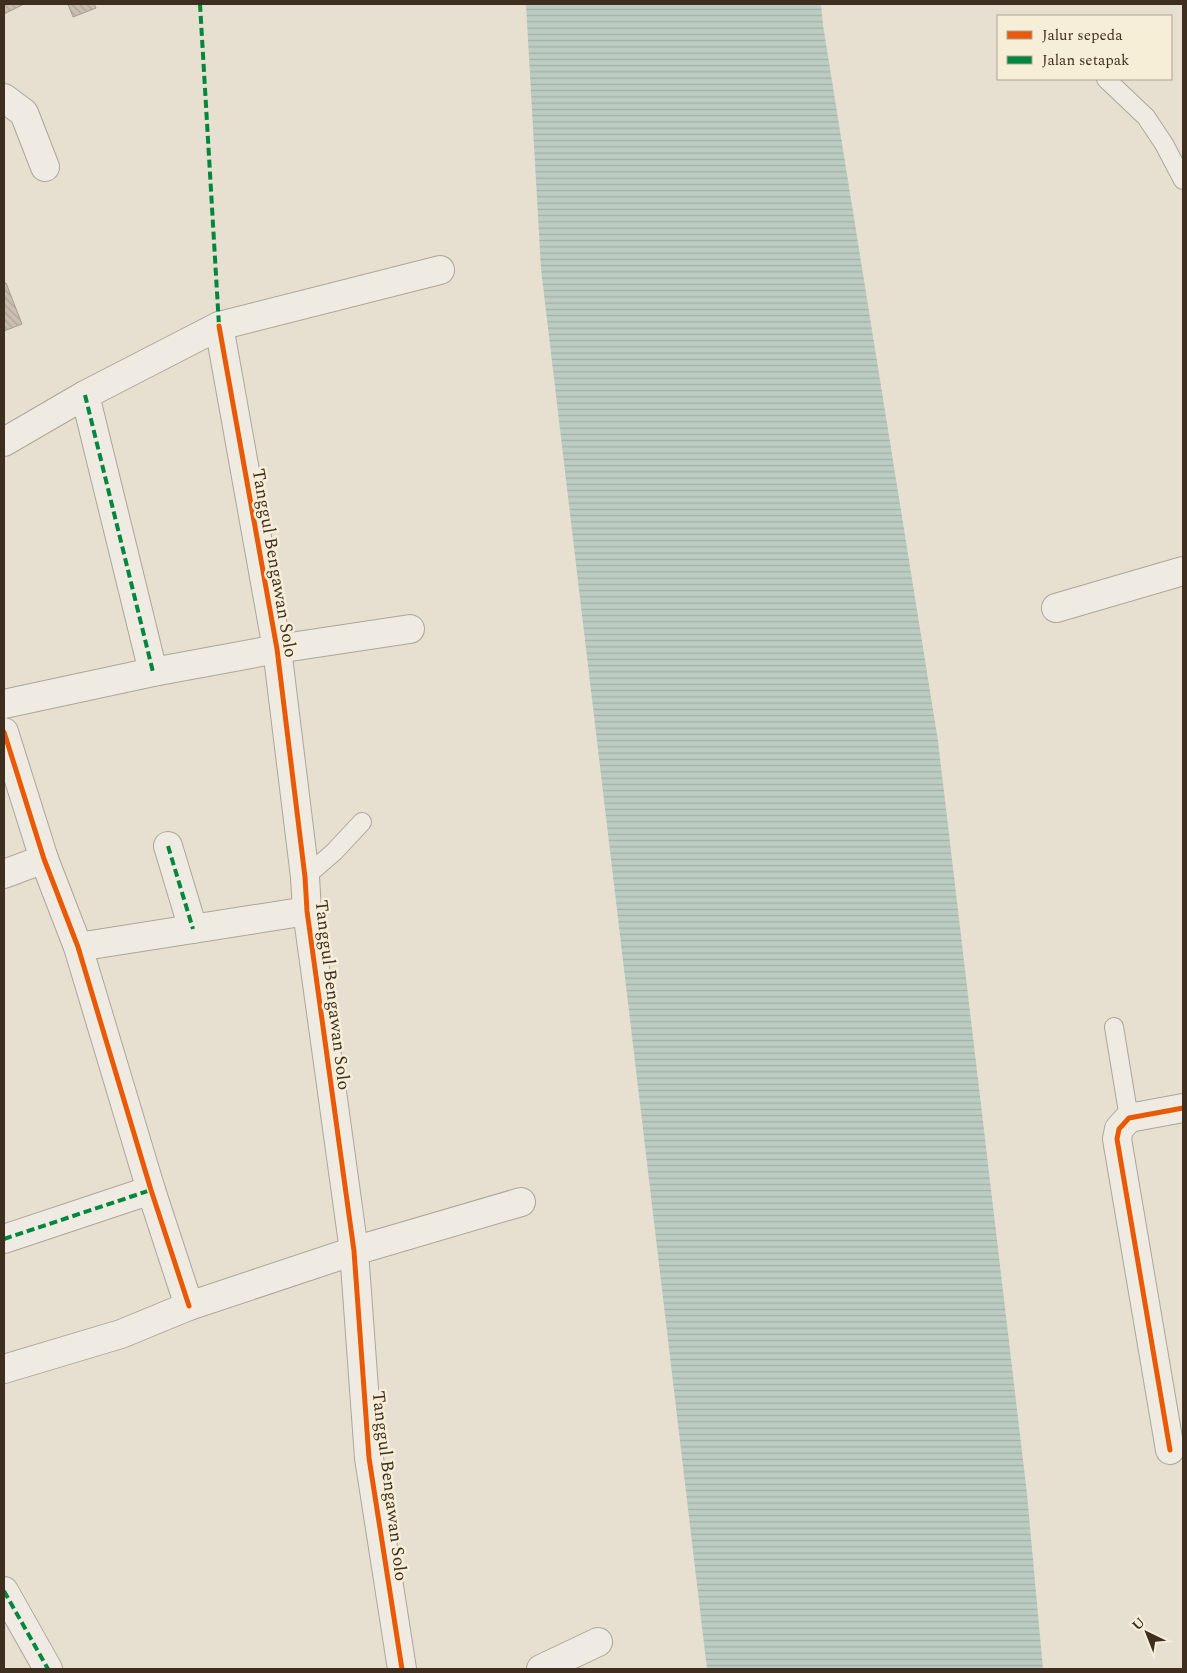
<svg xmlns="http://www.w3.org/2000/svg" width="1187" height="1673" font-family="Spectral,serif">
<defs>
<pattern id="water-rules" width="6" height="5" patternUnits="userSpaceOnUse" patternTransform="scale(1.25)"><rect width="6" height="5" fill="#bcccc2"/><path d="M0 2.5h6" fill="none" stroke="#a2b0a6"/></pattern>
<pattern id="building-back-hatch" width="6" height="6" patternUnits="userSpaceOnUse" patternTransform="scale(1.25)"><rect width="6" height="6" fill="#cbbfb2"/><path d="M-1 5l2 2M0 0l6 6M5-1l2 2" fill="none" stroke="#afa499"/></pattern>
</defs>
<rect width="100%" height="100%" fill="#e7e0d1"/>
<!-- water -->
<polygon fill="url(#water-rules)" points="526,4 821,4 823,25 938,741 1027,1494 1043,1669 707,1669 541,269"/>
<!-- building -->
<g fill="url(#building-back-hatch)" stroke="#a89c90">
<polygon points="4,4 24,4 4,14"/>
<polygon points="68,4 94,4 96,8 73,17"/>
<polygon points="4,283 6,283 22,324 4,331"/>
</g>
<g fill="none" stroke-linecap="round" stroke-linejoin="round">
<defs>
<g id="service">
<polyline points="1106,79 1146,117 1164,144 1183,180"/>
<polyline points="305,877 334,852 362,822"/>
<polyline points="1114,1027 1129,1118"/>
</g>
<g id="minor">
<polyline points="4,98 24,113 45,167"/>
<polyline points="219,326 277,649 305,877 307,911 354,1251 369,1458 402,1669"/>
<polyline points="85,395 153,672"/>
<polyline points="4,442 85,395 219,326 440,270"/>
<polyline points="1056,608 1183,571"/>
<polyline points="4,704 153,672 277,649 410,629"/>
<polyline points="4,732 44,859 78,947 151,1190 189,1306"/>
<polyline points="168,846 193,929"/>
<polyline points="4,874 44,859"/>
<polyline points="78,947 307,911"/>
<polyline points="4,1239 151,1190"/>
<polyline points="4,1369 121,1334 189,1306 354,1251 521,1202"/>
<polyline points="1170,1450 1117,1139 1119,1129 1129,1118 1183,1108"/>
<polyline points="4,1591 48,1669"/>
<polyline points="541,1669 598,1642"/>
</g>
</defs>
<!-- service casing -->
<use href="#service" stroke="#ada599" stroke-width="20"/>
<!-- minor casing -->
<use href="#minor" stroke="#ada599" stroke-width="30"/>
<!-- service -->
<use href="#service" stroke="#efebe3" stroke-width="18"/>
<!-- minor -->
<use href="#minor" stroke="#efebe3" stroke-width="28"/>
<!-- quiet -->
<g stroke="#00873e" stroke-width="4" stroke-dasharray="8 4" stroke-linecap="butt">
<polyline points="200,4 219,326"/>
<polyline points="85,395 153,672"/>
<polyline points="168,846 193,929"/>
<polyline points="4,1239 151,1190"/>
<polyline points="4,1591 48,1669"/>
</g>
<defs>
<g id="cycleway">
<polyline points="219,326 277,649 305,877 307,911 354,1251 369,1458 402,1669"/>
<polyline points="4,732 44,859 78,947 151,1190 189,1306"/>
<polyline points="1170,1450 1117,1139 1119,1129 1129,1118 1183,1108"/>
</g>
</defs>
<!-- cycleway casing -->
<use href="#cycleway" stroke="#f7eed8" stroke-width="8"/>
<!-- cycleway -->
<use href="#cycleway" stroke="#e8590c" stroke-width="5"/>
</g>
<g text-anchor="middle" stroke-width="5" stroke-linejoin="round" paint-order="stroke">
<!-- street labels -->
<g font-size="18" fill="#3d2e20" stroke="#f7eed8">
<text transform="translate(275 563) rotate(80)" y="6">Tanggul Bengawan Solo</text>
<text transform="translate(333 995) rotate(83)" y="6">Tanggul Bengawan Solo</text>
<text transform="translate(390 1486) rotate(83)" y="6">Tanggul Bengawan Solo</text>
</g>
</g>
<!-- border -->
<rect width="1187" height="1673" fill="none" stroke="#3d2e20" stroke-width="10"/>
<!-- legend -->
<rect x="997" y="15" width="175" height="65" fill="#f7eed8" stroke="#ada18e"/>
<rect x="1007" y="31" width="25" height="8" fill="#e8590c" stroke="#ada18e"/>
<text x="1042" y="40" font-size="15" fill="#3d2e20">Jalur sepeda</text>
<rect x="1007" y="56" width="25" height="8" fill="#00873e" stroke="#ada18e"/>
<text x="1042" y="65" font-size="15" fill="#3d2e20">Jalan setapak</text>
<!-- north arrow -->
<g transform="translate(1147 1633) rotate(317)" stroke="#f7eed8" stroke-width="4" paint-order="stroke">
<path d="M0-4L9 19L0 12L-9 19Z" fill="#3d2e20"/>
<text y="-8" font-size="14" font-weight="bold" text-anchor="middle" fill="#3d2e20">U</text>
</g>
</svg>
